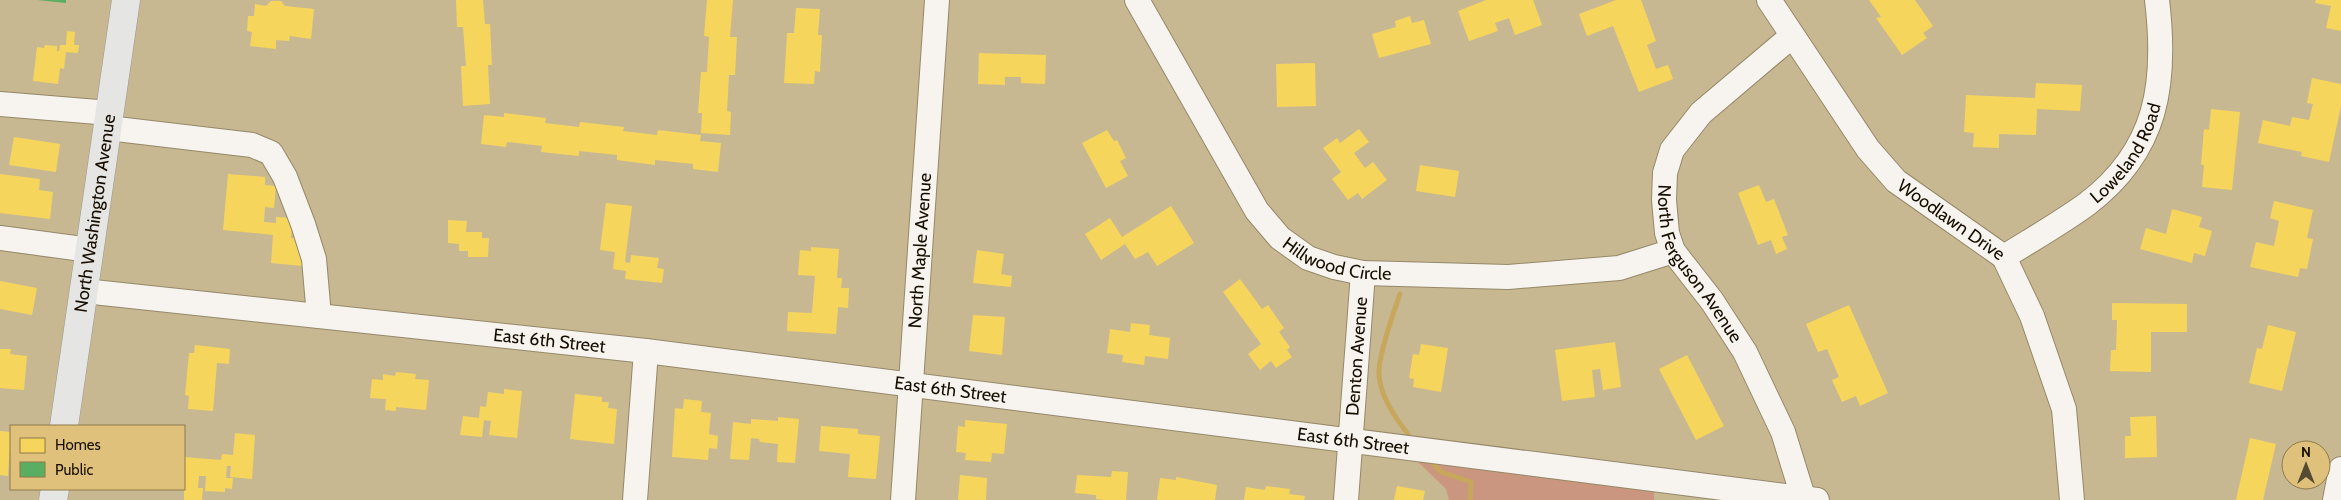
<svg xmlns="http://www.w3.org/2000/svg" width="2341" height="500" font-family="Cabin,sans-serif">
<rect width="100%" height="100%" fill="#c8b892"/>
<!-- green -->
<polygon fill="#ca9680" points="1413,457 1654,490 1654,500 1449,500 1446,489"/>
<!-- homes -->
<g fill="#f6d55c">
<polygon points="456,0 483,0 485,24 490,24 492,65 488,65 490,104 463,106 461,66 466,66 463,27 457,27"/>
<polygon points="707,0 733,0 730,37 737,37 735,75 729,75 727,111 731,112 730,135 701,133 702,113 698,113 701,72 707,72 709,37 704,36"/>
<polygon points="1486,0 1533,0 1542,25 1515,35 1509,18 1495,23 1498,31 1469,41 1458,11"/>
<polygon points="1616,0 1641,0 1656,41 1647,45 1656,69 1668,65 1673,79 1639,92 1613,26 1587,36 1579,14"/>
<polygon points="1869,0 1915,0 1933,26 1923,33 1927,38 1902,55 1876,18 1881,17"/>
<polygon points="2316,0 2341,0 2341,31 2326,28 2331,6 2315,3"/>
<polygon points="271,1 281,1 285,6 314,9 311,39 290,36 289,41 276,40 276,49 250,46 252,32 247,31 248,16 254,16 255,4 266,6"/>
<polygon points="796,8 820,9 818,35 822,35 820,72 815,71 814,84 784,83 787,33 794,33"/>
<polygon points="1410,16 1412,23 1424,20 1431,44 1379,58 1372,34 1396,27 1395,21"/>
<polygon points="67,31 75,32 74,45 79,45 78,53 66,52 64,69 60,68 58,84 33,81 37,47 44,48 45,45 57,46 57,51 59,51 60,45 66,45"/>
<polygon points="979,53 1046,55 1045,84 1021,83 1021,77 1005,77 1005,85 978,84"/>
<polygon points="1315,63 1316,106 1277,107 1276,64"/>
<polygon points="2312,78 2341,84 2341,106 2329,162 2301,156 2302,152 2258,143 2263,120 2290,126 2292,117 2309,120 2313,104 2307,103"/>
<polygon points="2036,83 2082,85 2080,111 2037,109 2036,135 1999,134 1999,148 1973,147 1974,133 1964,132 1966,95 2035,98"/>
<polygon points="2211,109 2240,112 2232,190 2202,187 2204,165 2201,165 2204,129 2209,130"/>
<polygon points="504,113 546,118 545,123 579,127 580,122 624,127 623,131 657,135 658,130 701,135 700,141 721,143 718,172 693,169 693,164 655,160 655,165 617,160 617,155 579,151 579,156 541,152 542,146 507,142 506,147 481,144 484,115 504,117"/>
<polygon points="1359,129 1369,142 1354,153 1365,168 1373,162 1387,180 1362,199 1358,193 1348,200 1332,179 1341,172 1323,148 1337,138 1340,143"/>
<polygon points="1107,130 1114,141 1117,140 1126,158 1120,161 1128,176 1106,188 1082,143"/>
<polygon points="14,137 60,144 56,172 9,165"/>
<polygon points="1420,165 1459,171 1455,197 1416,191"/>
<polygon points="0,174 40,179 39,190 53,192 50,219 0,213"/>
<polygon points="228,174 265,177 265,185 276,186 274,208 265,207 264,222 276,223 276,217 293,218 291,238 305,239 302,266 271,263 273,235 223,230"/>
<polygon points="1759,185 1766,202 1774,199 1788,235 1782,237 1787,249 1776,254 1771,240 1758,245 1738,193"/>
<polygon points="2274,201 2313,210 2307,238 2313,239 2307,269 2300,268 2298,277 2250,267 2256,242 2274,246 2279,221 2270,218"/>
<polygon points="606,203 632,206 625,262 630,263 631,255 659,258 657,268 664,269 662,283 625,279 626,271 613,269 615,252 600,250"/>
<polygon points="1171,206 1194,243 1157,266 1148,252 1135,259 1125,244 1101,260 1085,234 1110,218 1122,237"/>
<polygon points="2172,209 2202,217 2199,227 2212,231 2205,256 2194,253 2192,263 2140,249 2146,228 2166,234"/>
<polygon points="448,220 467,221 466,232 482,232 482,238 489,238 488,257 468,257 468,251 459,251 459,244 448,243"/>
<polygon points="811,247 839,249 837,278 842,278 841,288 849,288 848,308 838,307 836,334 787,331 788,312 812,313 815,276 798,275 800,250 811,251"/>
<polygon points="977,250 1004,254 1001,274 1012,276 1011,287 973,283"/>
<polygon points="1240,279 1262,309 1268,305 1284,328 1279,332 1290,347 1287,350 1292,357 1276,368 1271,361 1260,370 1248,354 1261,344 1223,292"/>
<polygon points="0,281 37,288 32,315 0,309"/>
<polygon points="2112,303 2187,304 2187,332 2151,332 2151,372 2110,371 2111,350 2116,350 2117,320 2112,320"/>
<polygon points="1849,305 1888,393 1860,406 1856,396 1842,402 1832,380 1839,377 1827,349 1818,352 1806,324"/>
<polygon points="973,315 1005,317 1002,355 969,351"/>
<polygon points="1131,323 1150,325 1149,335 1170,338 1168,359 1145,356 1144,365 1122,362 1123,355 1107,353 1110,329 1130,332"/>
<polygon points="2268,325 2296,332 2282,391 2249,383 2257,348 2262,349"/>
<polygon points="1615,342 1621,387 1603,390 1600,369 1592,370 1595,397 1562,401 1555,350"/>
<polygon points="1421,344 1448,348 1441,392 1413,387 1414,379 1409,378 1413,354 1419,355"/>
<polygon points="195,345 230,349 229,364 217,363 213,411 188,409 189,396 185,395 189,353 194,353"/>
<polygon points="0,349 11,349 10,354 27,356 24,390 0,388"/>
<polygon points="1687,355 1724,426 1696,440 1659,369"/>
<polygon points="396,372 416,374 415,379 429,380 426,410 396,407 396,411 385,410 386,399 370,398 372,379 383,380 383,374 395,376"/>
<polygon points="504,389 522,391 517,438 489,435 491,421 484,420 482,437 460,435 463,416 479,418 480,406 486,407 488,392 504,394"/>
<polygon points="575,394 602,397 602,402 609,402 608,408 617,409 614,444 570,439"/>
<polygon points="684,399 702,401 701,412 711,413 709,434 718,436 717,449 709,448 708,460 672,457 675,408 683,409"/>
<polygon points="2156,416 2157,457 2125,458 2125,436 2131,436 2130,417"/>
<polygon points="778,417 799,419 795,463 777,462 778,444 760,442 759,439 751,438 749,460 730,459 733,422 751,424 751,419 778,421"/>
<polygon points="965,420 1007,424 1004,454 992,453 991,462 965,460 966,453 956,452 958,426 965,427"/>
<polygon points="821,426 858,429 858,434 880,436 876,479 848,477 850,454 819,451"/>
<polygon points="0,431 11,432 8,476 0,475"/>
<polygon points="235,433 255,435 252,479 230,477 231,466 227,466 226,478 233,478 232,489 225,488 225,492 205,491 206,476 199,476 198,488 203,488 202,500 184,500 184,457 221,460 222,454 233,455"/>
<polygon points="2250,438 2276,444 2263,500 2236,500"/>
<polygon points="1112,471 1128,472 1126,500 1104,500 1096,499 1096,495 1075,493 1077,475 1111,477"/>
<polygon points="960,475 987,478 986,500 958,500"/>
<polygon points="1176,477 1217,485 1215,500 1157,500 1160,478 1176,480"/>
<polygon points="1266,486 1290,489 1289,494 1305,496 1304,500 1244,500 1246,487 1265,490"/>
<polygon points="1397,486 1425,491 1423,500 1394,500"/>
</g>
<!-- public -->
<polygon fill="#5aae61" points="37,0 66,0 66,3"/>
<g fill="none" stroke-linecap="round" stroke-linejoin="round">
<!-- stream -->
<g stroke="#c6a75b" stroke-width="5">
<path d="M1400,294C1394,311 1377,359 1379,376C1381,396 1396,419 1408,434"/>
<polyline points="1433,463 1441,472 1471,482 1470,500"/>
</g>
<defs>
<g id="minor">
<path id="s1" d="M1137,0L1257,211L1280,238L1308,258L1334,267L1363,273L1508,277L1619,268L1673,251"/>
<path id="s2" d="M1769,0L1868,149L1896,181L2004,257L2032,316L2064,409L2072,500"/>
<path id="s3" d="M1792,36L1701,113L1672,150L1665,173L1664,200L1667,233L1673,251L1712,301L1745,352L1783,432L1804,500"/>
<polyline points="0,104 110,113"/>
<polyline points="108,128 252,145 271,153 285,177 303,224 314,259 319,316"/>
<polyline points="0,238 90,250"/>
<path id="s4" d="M2004,257C2031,240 2061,223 2087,204C2158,150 2167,83 2157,0"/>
<path id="s5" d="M84,291L646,351L1817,500"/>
<polyline points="635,500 646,351"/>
<path id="s6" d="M903,500L937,0"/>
<path id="s7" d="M1346,500L1363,273"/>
<polyline points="2335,500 2341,469"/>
</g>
<g id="major">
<path id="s8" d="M64,426L126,0"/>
<polyline points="53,500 55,489"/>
</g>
</defs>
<!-- minor casing -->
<use href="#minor" stroke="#958869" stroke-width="26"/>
<!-- major casing -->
<use href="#major" stroke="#99958d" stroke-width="29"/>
<!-- minor -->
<use href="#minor" stroke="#f7f4ef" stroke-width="24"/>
<!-- major -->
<use href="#major" stroke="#e5e5e4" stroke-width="28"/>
</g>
<g text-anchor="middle" stroke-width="5" stroke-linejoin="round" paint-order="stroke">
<!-- street labels -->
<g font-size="18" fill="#170e00" stroke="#dfc17b">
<text dy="6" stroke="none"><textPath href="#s4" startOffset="164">Loweland Road</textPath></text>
<text dy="6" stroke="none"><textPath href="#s8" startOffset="215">North Washington Avenue</textPath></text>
<text dy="6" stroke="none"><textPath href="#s2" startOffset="289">Woodlawn Drive</textPath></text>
<text dy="6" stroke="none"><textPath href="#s6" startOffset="250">North Maple Avenue</textPath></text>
<text dy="6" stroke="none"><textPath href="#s1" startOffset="341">Hillwood Circle</textPath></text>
<text dy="6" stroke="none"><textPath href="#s3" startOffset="291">North Ferguson Avenue</textPath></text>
<text dy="6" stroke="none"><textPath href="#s5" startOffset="468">East 6th Street</textPath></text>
<text dy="6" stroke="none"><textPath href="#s7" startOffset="144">Denton Avenue</textPath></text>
<text dy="6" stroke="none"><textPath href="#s5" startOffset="872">East 6th Street</textPath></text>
<text dy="6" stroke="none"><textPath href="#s5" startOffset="1278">East 6th Street</textPath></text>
</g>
</g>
<!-- legend -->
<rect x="10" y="425" width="175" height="65" fill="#dfc17b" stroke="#8f794a"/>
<rect x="20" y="438" width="25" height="15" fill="#f6d55c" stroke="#8f794a"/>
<text x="55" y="450" font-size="15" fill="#170e00">Homes</text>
<rect x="20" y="462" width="25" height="15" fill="#5aae61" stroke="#8f794a"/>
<text x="55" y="475" font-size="15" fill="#170e00">Public</text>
<!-- north arrow -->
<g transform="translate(2306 465)"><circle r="24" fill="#dfc17b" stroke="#8f794a"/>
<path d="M0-4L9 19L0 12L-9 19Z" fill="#554a33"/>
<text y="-8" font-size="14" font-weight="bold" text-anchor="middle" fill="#170e00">N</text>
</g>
</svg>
